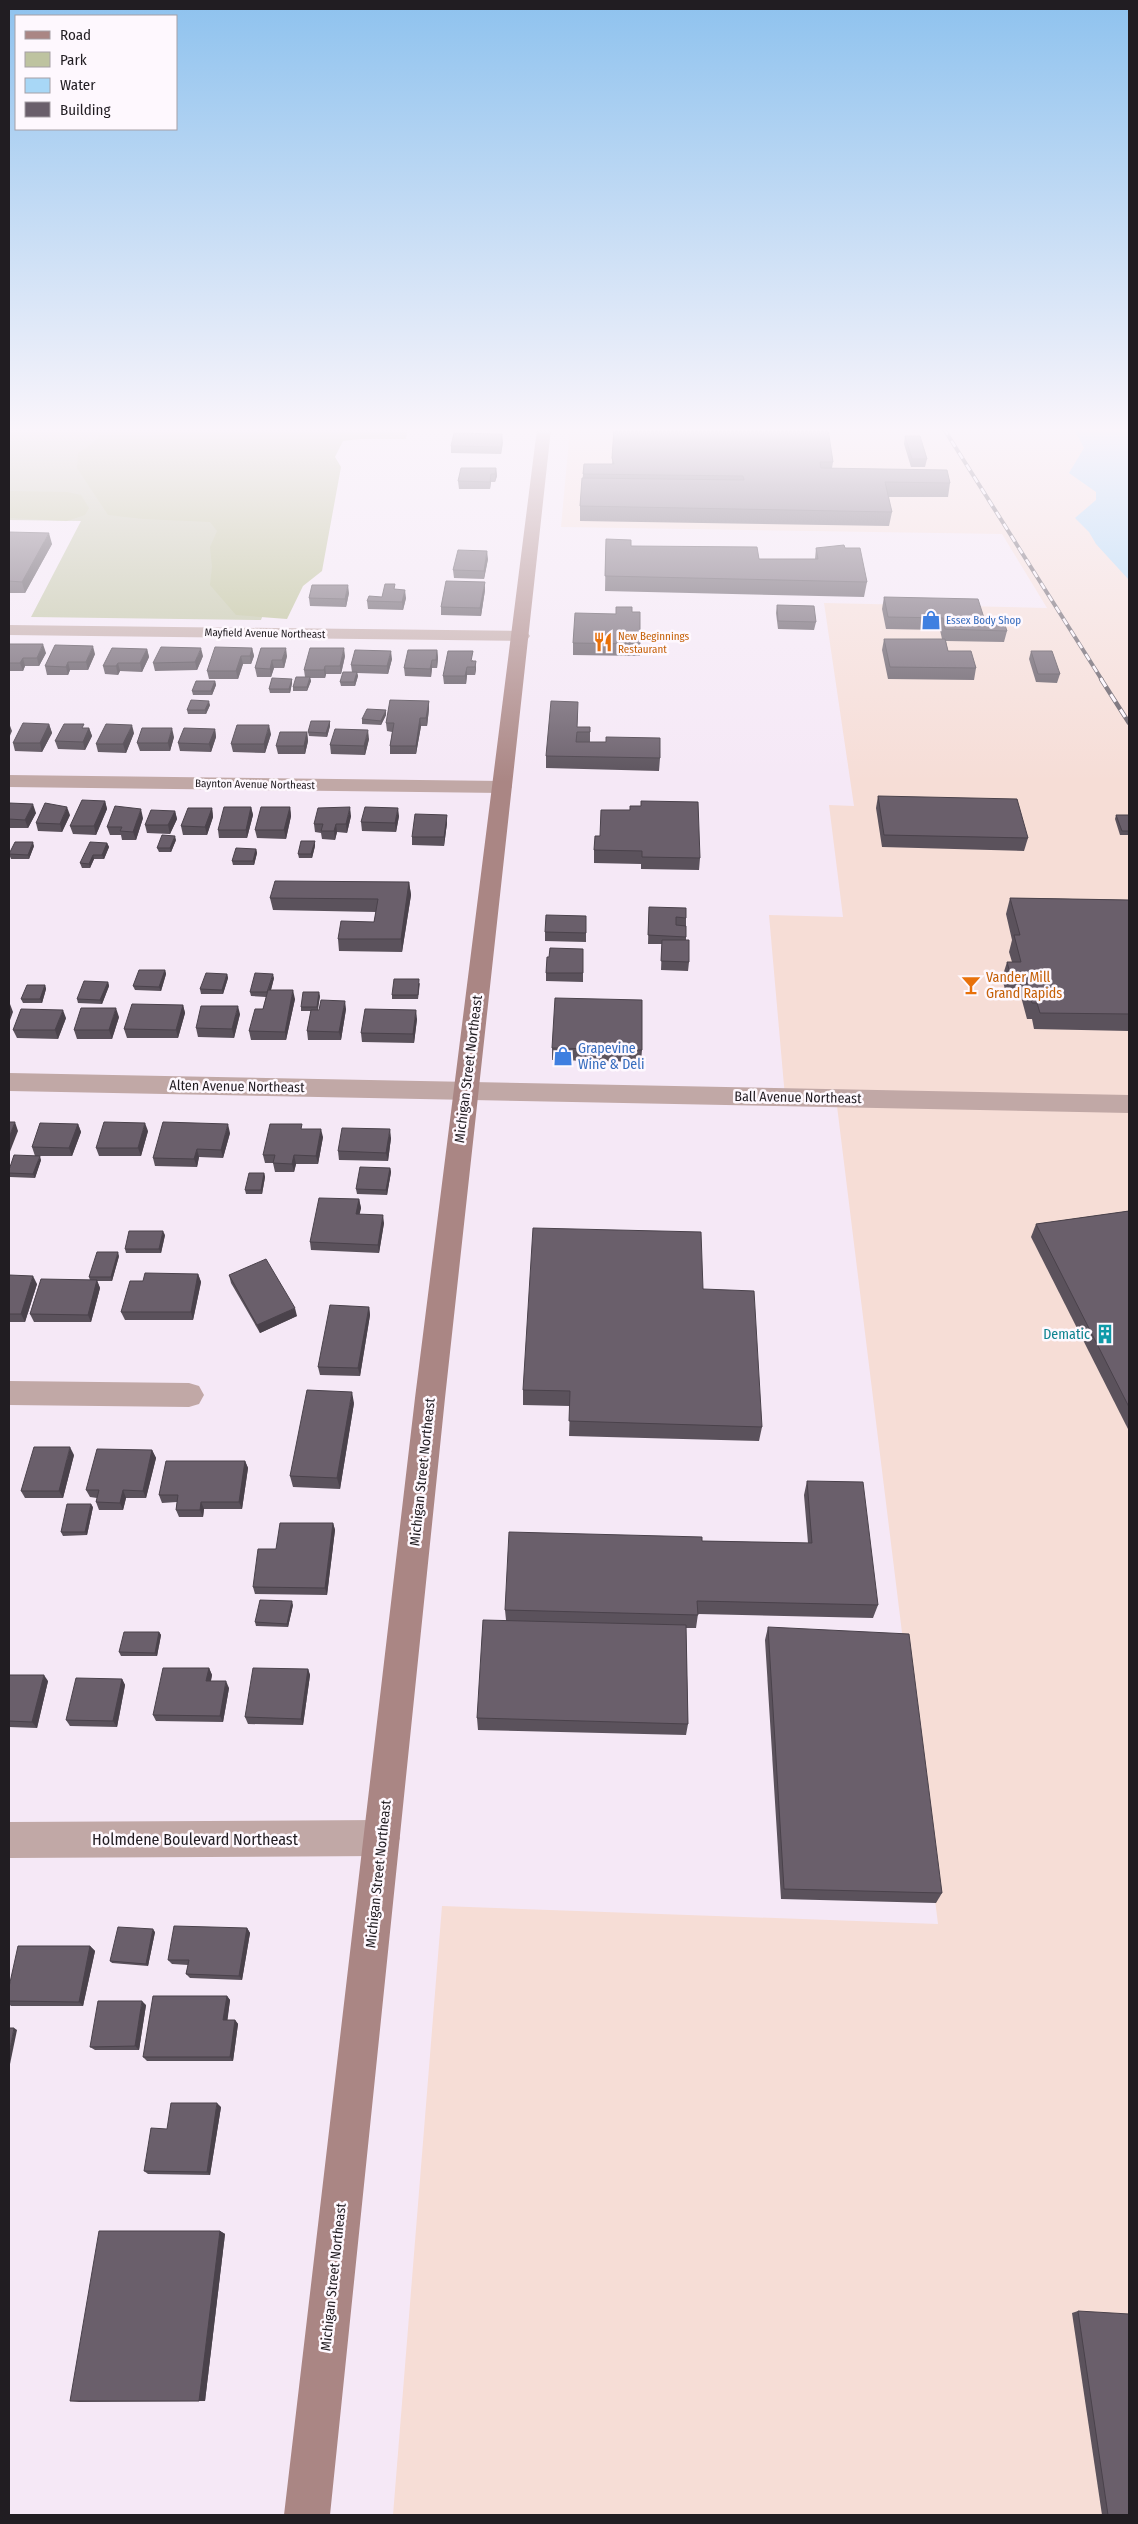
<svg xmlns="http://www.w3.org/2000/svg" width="1138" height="2524" font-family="'Fira Sans Condensed',sans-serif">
<rect width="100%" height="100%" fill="#f5e8f6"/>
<!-- industrial -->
<polygon fill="#f6ddd6" points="570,429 1129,429 1129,2515 393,2515 442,1906 938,1924 836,1098 785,1097 769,915 843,917 829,805 854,806 824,603 1047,608 1002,534 561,527"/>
<!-- green -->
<polygon fill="#bec3a0" points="9,429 408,429 406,439 328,439 261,620 31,617 81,521 9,520"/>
<!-- forest -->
<g fill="#b7bd8e">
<polygon points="226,429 399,429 394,435 343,441 335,457 341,467 322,571 303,586 287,619 236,615 210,585 212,567 210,547 217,531 210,522 143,519 108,515 77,468 78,453 93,443 100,435 151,436"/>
<polygon points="9,491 67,492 81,495 89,508 85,515 67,521 9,518"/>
</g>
<!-- water -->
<polygon fill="#a8d7f6" points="1074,429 1129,429 1129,580 1096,544 1089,532 1075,518 1096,500 1096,492 1069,473 1084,448"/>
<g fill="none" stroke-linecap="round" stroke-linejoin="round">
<!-- minor -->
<g fill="#c1a8a6" fill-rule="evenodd">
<polygon points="9,625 521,631 527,632 530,636 527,640 521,641 9,635"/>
<polygon points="9,775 502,781 509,783 512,787 509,791 502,793 9,787"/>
<polygon points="9,1073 1129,1095 1129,1113 9,1091"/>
<polygon points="9,1381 189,1383 199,1386 204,1395 199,1404 189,1407 9,1405"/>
<polygon points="382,1820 395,1825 400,1838 395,1851 382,1856 9,1858 9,1822"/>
</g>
<!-- secondary -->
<polygon fill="#aa8684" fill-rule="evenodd" points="537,429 551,429 445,1398 330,2515 284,2515 415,1398"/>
<defs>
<polyline id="rail-far1" points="944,429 1102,680"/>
<polyline id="rail" points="1101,679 1129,723"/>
</defs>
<!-- rail-far1 casing -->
<use href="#rail-far1" stroke="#5f5860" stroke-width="4"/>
<!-- rail casing -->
<use href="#rail" stroke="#5f5860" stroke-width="4.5"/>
<!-- rail-far1 -->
<use href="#rail-far1" stroke="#fef8fe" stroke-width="2.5" stroke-dasharray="7" stroke-linecap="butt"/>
<!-- rail -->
<use href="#rail" stroke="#fef8fe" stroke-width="3" stroke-dasharray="9" stroke-linecap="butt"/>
</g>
<!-- wall -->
<g fill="#5b525c">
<polygon points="614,429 833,462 832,468 950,483 948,497 888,497 892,512 889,526 580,521 580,506 584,464 612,464"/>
<polygon points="905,436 927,459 925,467 911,467 904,444"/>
<polygon points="503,442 501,454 451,453 451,446"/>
<polygon points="496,468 497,476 495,482 491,482 490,489 459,489 458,481"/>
<polygon points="9,532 52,544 25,593 9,593"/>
<polygon points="606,539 631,546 759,559 815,559 816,548 845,548 867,582 864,597 605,591"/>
<polygon points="488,559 484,579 454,578 453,570"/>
<polygon points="395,589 406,598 403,610 368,609 367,601 382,597"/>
<polygon points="485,590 481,616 441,615 441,607"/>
<polygon points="349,593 346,607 310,606 309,598"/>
<polygon points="884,597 984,618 1007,631 1004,642 946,641 948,651 976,668 974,680 888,679 882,650 884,639 942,639 940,630 886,629 882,609"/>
<polygon points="777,605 816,622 814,630 778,629 776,613"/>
<polygon points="616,614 640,644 640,656 573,655 573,643"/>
<polygon points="9,644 46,653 39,666 25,666 23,671 9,671"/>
<polygon points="252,648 254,656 251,664 243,664 238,679 209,679 207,671"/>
<polygon points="261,648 287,656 284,668 274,668 271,677 257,677 255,668"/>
<polygon points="147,649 149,657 142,672 120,671 118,675 105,674 103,666"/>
<polygon points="437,650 438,658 437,668 432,668 431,677 405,676 404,668"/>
<polygon points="1031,651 1060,674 1057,683 1036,682 1029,659"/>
<polygon points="95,654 88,670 70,670 68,675 47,675 45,666"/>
<polygon points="203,656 197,670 155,671 153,663"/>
<polygon points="345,656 341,674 326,674 325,678 310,678 311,681 307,691 293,691 293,687 305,677 304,670"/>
<polygon points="392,659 388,674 357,673 358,676 355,686 341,686 340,682 352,672 351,665"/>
<polygon points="473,660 473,661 476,669 475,675 467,675 466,684 444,684 443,676"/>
<polygon points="292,679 292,683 290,693 270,693 269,689"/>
<polygon points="215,681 216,685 212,695 193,695 192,691"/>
<polygon points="429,701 429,709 427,726 421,726 416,754 390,754 390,746 392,732 387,731 386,723"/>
<polygon points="210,705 206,714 188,714 187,710"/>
<polygon points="578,714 577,727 590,727 590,742 606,742 660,758 659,771 546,768 546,756"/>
<polygon points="386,715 381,725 362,724 362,719"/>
<polygon points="330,721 330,726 327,737 309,736 308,732"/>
<polygon points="49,724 52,733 42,752 15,751 13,743"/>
<polygon points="85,728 89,728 92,736 85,750 58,749 55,741"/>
<polygon points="215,729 216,737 211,752 180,751 178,743"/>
<polygon points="307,732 308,741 305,754 278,754 276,746"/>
<polygon points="134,733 126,753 98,752 96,744"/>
<polygon points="271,734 265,753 233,752 231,744"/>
<polygon points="174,737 170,751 140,751 137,743"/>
<polygon points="369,739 365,755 331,754 330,745"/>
<polygon points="878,796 1028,838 1024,851 882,847 876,808"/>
<polygon points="105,801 107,809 96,835 73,834 70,826"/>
<polygon points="9,803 36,813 28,828 9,828"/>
<polygon points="251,807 253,815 247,838 219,838 218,830"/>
<polygon points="290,807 291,816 286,839 257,838 255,830"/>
<polygon points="212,808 213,817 207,835 183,835 181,826"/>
<polygon points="175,811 177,819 170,834 147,833 145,825"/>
<polygon points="70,815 62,832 38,831 36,823"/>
<polygon points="1116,815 1129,815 1129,835 1120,835 1115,819"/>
<polygon points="351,816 347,833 337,832 335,840 322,839 321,833 315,832 314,824"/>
<polygon points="399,816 396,832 362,831 361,822"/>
<polygon points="143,818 136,840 122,840 121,835 110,835 107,827"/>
<polygon points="447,823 444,846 412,845 412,837"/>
<polygon points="600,836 700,858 699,870 641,869 641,864 594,863 594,850"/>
<polygon points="176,840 171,852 159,852 157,848"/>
<polygon points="107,843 109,847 104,859 94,859 90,868 82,868 80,863"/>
<polygon points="34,846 29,859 11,859 9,854"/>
<polygon points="315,846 312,858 299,858 298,854"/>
<polygon points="256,849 257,853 254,865 233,865 232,861"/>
<polygon points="409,882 411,895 402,952 339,951 338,939 374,922 376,912 273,910 270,898"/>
<polygon points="1010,898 1129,900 1129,1031 1034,1029 1032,1019 1027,1019 1020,993 1006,993 1002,978 1007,962 1012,962 1009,952 1012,940 1006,914"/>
<polygon points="649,907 686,918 686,940 689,962 688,971 661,970 662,944 648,944"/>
<polygon points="586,916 586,942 545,941 545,932"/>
<polygon points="583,949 583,982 546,981 546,973 549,957"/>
<polygon points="165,970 166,974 161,991 135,990 133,986"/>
<polygon points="227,974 228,978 223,994 201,994 200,989"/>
<polygon points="274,978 271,990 295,999 286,1040 251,1040 249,1031 263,1009 266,997 251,996 250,992"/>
<polygon points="108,982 109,986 102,1004 78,1003 77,999"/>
<polygon points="420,983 418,999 392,999 392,995"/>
<polygon points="45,985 46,989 42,1003 23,1003 21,999"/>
<polygon points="320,996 318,1010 346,1009 341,1040 308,1040 307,1031 311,1011 301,1011 301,1007"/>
<polygon points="183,1005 185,1013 178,1038 127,1038 124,1029"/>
<polygon points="240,1014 234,1038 198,1037 196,1028"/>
<polygon points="119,1017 112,1039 77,1039 74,1030"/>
<polygon points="66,1018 58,1039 17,1038 13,1030"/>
<polygon points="417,1019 414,1043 362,1042 361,1033"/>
<polygon points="552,1048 642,1050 641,1062 552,1060"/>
<polygon points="78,1124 81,1132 72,1156 35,1156 32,1147"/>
<polygon points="303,1129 323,1137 318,1164 296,1164 294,1172 275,1172 273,1163 265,1163 263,1155"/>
<polygon points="148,1131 141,1156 99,1156 96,1148"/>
<polygon points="230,1133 223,1158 199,1157 197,1167 155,1166 153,1158"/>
<polygon points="391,1138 388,1161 339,1160 338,1151"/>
<polygon points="41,1160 35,1178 10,1177 9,1173"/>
<polygon points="390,1168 391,1172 387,1195 357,1194 356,1189"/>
<polygon points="264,1173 265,1177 262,1194 246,1194 245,1190"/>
<polygon points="359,1199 361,1208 359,1214 384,1223 379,1253 311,1250 310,1242"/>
<polygon points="1129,1211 1129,1431 1031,1237 1036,1224"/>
<polygon points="165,1235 161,1253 126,1253 125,1249"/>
<polygon points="119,1256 112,1281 97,1281 100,1288 91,1322 34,1322 30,1314 90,1280 89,1277"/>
<polygon points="198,1274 201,1282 193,1320 125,1320 121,1312"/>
<polygon points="9,1275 37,1284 25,1322 9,1322"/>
<polygon points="229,1275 297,1316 260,1333 231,1283"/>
<polygon points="703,1289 762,1427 759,1441 569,1436 570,1406 523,1405 523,1390"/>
<polygon points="369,1307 370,1315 360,1376 320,1375 318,1367"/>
<polygon points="354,1403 340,1489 293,1487 290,1476"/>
<polygon points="152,1450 156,1458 146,1498 126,1498 123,1510 99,1510 96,1502 97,1498 90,1497 86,1490"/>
<polygon points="74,1455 63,1498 25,1498 21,1491"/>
<polygon points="245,1461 248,1468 242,1509 204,1509 203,1517 179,1517 176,1510 177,1502 162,1503 159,1495"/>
<polygon points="807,1481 878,1605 873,1618 698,1614 696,1628 686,1628 688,1724 686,1735 478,1730 477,1718 506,1620 505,1610 702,1541 808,1543 804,1495"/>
<polygon points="93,1507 87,1535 63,1536 61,1532"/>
<polygon points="333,1523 335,1530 327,1595 255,1594 253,1587 276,1549"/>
<polygon points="293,1605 288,1627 256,1626 255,1622"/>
<polygon points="768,1627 942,1893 936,1903 781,1899 765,1640"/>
<polygon points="159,1632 161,1635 157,1656 121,1656 119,1652"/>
<polygon points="209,1668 212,1675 211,1681 229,1688 223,1722 156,1721 153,1715"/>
<polygon points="308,1669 310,1675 303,1725 248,1724 245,1717"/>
<polygon points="9,1675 48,1681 37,1728 9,1727"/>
<polygon points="122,1679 125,1685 117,1727 70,1726 66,1720"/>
<polygon points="247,1928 250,1933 242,1980 190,1978 186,1974 188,1965 172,1964 168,1960"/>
<polygon points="155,1932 148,1966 112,1963 110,1961"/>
<polygon points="90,1946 95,1951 83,2006 11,2006 9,2004 9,1987"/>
<polygon points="227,1996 230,2000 227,2020 235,2020 238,2024 233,2061 147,2061 143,2057"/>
<polygon points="146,2005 139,2050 95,2050 90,2047"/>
<polygon points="221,2107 210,2175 148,2174 144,2171 167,2129"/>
<polygon points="220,2231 225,2234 205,2401 79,2402 70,2401"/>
<polygon points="1078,2311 1129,2515 1102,2515 1072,2313"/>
</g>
<!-- shaded-wall -->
<g fill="#4a424b">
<polygon points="502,434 503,442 501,454 501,447"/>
<polygon points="496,468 497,476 495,482 495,474"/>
<polygon points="491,474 491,482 490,489 490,482"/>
<polygon points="49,533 52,544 25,593 22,582"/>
<polygon points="487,551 488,559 484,579 484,571"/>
<polygon points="485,582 485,590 481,616 480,608"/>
<polygon points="348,585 349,593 346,607 345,599"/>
<polygon points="405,590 406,598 403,610 402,602"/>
<polygon points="43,644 46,653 39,666 37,658"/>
<polygon points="93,646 95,654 88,670 86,662"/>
<polygon points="201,648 203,656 197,670 195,662"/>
<polygon points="252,648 254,656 251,664 250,656"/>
<polygon points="286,648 287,656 284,668 282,660"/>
<polygon points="344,648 345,656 341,674 340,666"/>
<polygon points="147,649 149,657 142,672 140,663"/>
<polygon points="437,650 438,658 437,668 436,660"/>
<polygon points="391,651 392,659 388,674 387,666"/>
<polygon points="241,656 243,664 238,679 236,671"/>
<polygon points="23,658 25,666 23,671 20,663"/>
<polygon points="272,660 274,668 271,677 270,669"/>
<polygon points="432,660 432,668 431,677 430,669"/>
<polygon points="476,661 476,669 475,675 475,667"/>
<polygon points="68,662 70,670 68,675 66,667"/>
<polygon points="118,663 120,671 118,675 116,666"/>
<polygon points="325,666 326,674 325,678 324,670"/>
<polygon points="467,667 467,675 466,684 465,676"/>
<polygon points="357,672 358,676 355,686 354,682"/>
<polygon points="310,677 311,681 307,691 307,687"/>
<polygon points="292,679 292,683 290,693 289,689"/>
<polygon points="215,681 216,685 212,695 211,691"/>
<polygon points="209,701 210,705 206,714 205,710"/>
<polygon points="429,701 429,709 427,726 426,718"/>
<polygon points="386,710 386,715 381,725 381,721"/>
<polygon points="420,718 421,726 416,754 416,746"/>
<polygon points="330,721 330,726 327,737 326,733"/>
<polygon points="9,723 12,731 9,738"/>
<polygon points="49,724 52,733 42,752 40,743"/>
<polygon points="132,725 134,733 126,753 123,744"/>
<polygon points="269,725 271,734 265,753 264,744"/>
<polygon points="89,728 92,736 85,750 83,742"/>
<polygon points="172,728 174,737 170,751 168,743"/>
<polygon points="215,729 216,737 211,752 209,744"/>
<polygon points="368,730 369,739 365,755 364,746"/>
<polygon points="307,732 308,741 305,754 304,746"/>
<polygon points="105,801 107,809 96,835 94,826"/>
<polygon points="33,804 36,813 28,828 25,820"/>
<polygon points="67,807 70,815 62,832 60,824"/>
<polygon points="251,807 253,815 247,838 246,830"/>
<polygon points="290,807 291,816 286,839 284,830"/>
<polygon points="350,807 351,816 347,833 346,824"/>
<polygon points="212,808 213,817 207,835 205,827"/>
<polygon points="398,808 399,816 396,832 395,823"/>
<polygon points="141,809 143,818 136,840 133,832"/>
<polygon points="175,811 177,819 170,834 168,825"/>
<polygon points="447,815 447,823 444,846 444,837"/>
<polygon points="336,824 337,832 335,840 334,831"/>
<polygon points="175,836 176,840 171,852 170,848"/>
<polygon points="315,841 315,846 312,858 311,854"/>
<polygon points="33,842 34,846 29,859 28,855"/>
<polygon points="107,843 109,847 104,859 102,855"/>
<polygon points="256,849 257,853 254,865 253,861"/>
<polygon points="93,855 94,859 90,868 89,864"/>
<polygon points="409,882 411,895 402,952 401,939"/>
<polygon points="165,970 166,974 161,991 159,987"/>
<polygon points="227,974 228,978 223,994 222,990"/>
<polygon points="273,974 274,978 269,997 268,992"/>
<polygon points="108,982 109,986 102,1004 100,1000"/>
<polygon points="45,985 46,989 42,1003 40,999"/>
<polygon points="293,990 295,999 286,1040 285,1032"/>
<polygon points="319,992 320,996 317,1011 317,1007"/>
<polygon points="345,1001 346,1009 341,1040 339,1032"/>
<polygon points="10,1004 13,1012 9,1023 9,1006"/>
<polygon points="183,1005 185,1013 178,1038 176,1030"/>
<polygon points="238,1006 240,1014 234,1038 232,1029"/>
<polygon points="116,1008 119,1017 112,1039 109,1030"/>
<polygon points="63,1010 66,1018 58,1039 55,1030"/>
<polygon points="416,1010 417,1019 414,1043 413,1034"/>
<polygon points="15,1122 18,1131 9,1154 9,1137"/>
<polygon points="145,1123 148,1131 141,1156 138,1148"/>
<polygon points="78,1124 81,1132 72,1156 69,1148"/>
<polygon points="228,1124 230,1133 223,1158 221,1150"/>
<polygon points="321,1129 323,1137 318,1164 316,1156"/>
<polygon points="390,1129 391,1138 388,1161 386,1153"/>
<polygon points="197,1149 199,1157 197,1167 194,1159"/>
<polygon points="294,1155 296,1164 294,1172 292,1164"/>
<polygon points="40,1156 41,1160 35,1178 33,1174"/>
<polygon points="390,1168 391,1172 387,1195 386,1190"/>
<polygon points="264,1173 265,1177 262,1194 261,1190"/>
<polygon points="359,1199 361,1208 358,1222 356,1214"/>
<polygon points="383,1215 384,1223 379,1253 378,1245"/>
<polygon points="163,1231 165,1235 161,1253 159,1249"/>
<polygon points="118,1252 119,1256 112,1281 111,1277"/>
<polygon points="198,1274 201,1282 193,1320 191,1312"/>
<polygon points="33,1276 37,1284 25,1322 21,1314"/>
<polygon points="97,1280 100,1288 91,1322 88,1315"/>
<polygon points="369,1307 370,1315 360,1376 358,1368"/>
<polygon points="295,1308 297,1316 260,1333 257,1325"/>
<polygon points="352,1392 354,1403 340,1489 337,1478"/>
<polygon points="70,1447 74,1455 63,1498 59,1491"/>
<polygon points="152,1450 156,1458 146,1498 143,1491"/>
<polygon points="245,1461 248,1468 242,1509 239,1502"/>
<polygon points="123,1490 126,1498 123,1510 120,1503"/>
<polygon points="201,1502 204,1509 203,1517 200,1510"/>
<polygon points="91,1504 93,1507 87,1535 85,1532"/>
<polygon points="333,1523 335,1530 327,1595 325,1588"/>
<polygon points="292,1601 293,1605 288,1627 287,1624"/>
<polygon points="159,1632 161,1635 157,1656 155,1653"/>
<polygon points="209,1668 212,1675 209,1688 206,1681"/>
<polygon points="308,1669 310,1675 303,1725 301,1719"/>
<polygon points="44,1675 48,1681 37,1728 32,1722"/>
<polygon points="122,1679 125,1685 117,1727 113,1721"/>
<polygon points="226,1681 229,1688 223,1722 220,1716"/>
<polygon points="247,1928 250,1933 242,1980 239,1976"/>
<polygon points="153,1929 155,1932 148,1966 146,1964"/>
<polygon points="90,1946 95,1951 83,2006 79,2002"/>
<polygon points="227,1996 230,2000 227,2024 223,2020"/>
<polygon points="142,2001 146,2005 139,2050 135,2046"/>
<polygon points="235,2020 238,2024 233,2061 230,2057"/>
<polygon points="14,2028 17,2030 9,2069 9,2054"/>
<polygon points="217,2103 221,2107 210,2175 207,2172"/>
<polygon points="220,2231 225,2234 205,2401 199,2401"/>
</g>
<!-- building -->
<g fill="#6a5f6b" stroke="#4a424b">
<polygon points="614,429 828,429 833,462 820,462 821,468 947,470 950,483 885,482 892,512 580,506 582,478 744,480 743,476 583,474 584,464 614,464 612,458"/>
<polygon points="454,433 502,434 501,447 451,446"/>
<polygon points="905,436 920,436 927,459 912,459"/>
<polygon points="461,468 496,468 495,474 491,474 490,482 458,481"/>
<polygon points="9,532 49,533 22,582 9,581"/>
<polygon points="606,539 631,540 631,546 757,547 759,559 818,559 816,548 844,545 845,548 860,548 867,582 605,576"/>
<polygon points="458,550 487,551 484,571 453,570"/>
<polygon points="446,581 485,582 480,608 441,607"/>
<polygon points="385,584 395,584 394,589 405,590 402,602 367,601 369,596 382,597"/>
<polygon points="312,585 348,585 345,599 309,598"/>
<polygon points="884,597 978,599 984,618 1003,619 1007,631 945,629 943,618 888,617"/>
<polygon points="777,605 814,606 816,622 778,621"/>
<polygon points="616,607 632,607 632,612 640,612 640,644 573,643 575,613 616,614"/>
<polygon points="884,639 945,639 948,651 971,651 976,668 890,667"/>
<polygon points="9,644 43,644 37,658 23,658 20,663 9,663"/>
<polygon points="55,645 93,646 86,662 68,662 66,667 45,666"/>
<polygon points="161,647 201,648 195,662 153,663"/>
<polygon points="215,647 252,648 250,656 241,656 236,671 207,671"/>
<polygon points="112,648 147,649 140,663 118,663 116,666 103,666"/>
<polygon points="261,648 286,648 282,660 272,660 270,669 255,668"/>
<polygon points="310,648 344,648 340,666 325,666 324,670 304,670"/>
<polygon points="355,650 391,651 387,666 351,665"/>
<polygon points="408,650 437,650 436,660 432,660 430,669 404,668"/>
<polygon points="448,651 473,651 471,661 476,661 475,667 467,667 465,676 443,676"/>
<polygon points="1031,651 1052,651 1060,674 1038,674"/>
<polygon points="343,672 357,672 354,682 340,682"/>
<polygon points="296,677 310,677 307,687 293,687"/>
<polygon points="272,678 292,679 289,689 269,689"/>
<polygon points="196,681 215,681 211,691 192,691"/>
<polygon points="191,700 209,701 205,710 187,710"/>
<polygon points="390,700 429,701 426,718 420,718 416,746 390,746 394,723 386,723"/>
<polygon points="551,701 578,702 577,727 590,727 590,732 577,732 576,742 606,742 606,737 660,738 660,758 546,756"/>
<polygon points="367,709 386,710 381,721 362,719"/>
<polygon points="311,721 330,721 326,733 308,732"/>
<polygon points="23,723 49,724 40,743 13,743"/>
<polygon points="64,724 84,724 82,728 89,728 83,742 55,741"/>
<polygon points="106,724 132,725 123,744 96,744"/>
<polygon points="237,725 269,725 264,744 231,744"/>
<polygon points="142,728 172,728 168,743 137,743"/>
<polygon points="184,728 215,729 209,744 178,743"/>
<polygon points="335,729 368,730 364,746 330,745"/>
<polygon points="280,732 307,732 304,746 276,746"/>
<polygon points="878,796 1017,799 1028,838 884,835"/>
<polygon points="82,800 105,801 94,826 70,826"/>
<polygon points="641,801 698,802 700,858 642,857 642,851 594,850 595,836 600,836 601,810 630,810 630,806 641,806"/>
<polygon points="9,803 33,804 25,820 9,819"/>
<polygon points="45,803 67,807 60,824 36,823"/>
<polygon points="115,806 141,809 133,832 120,831 122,827 107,827"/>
<polygon points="224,807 251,807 246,830 218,830"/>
<polygon points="261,807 290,807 284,830 255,830"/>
<polygon points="350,807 346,824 336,824 334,831 321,831 323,824 314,824 318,808"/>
<polygon points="365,807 398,808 395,823 361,822"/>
<polygon points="188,808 212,808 205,827 181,826"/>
<polygon points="151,810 175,811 168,825 145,825"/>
<polygon points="415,814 447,815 444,837 412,837"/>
<polygon points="1116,815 1129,815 1129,831 1122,831"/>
<polygon points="162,835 175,836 170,848 157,848"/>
<polygon points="301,841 315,841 311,854 298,854"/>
<polygon points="15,842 33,842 28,855 9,854"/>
<polygon points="90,842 107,843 102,855 93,855 89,864 80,863"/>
<polygon points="236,848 256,849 253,861 232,861"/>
<polygon points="275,881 409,882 401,939 338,939 341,921 374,922 378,899 270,898"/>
<polygon points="1010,898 1129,900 1129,1014 1040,1013 1037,1003 1032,1003 1025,977 1011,977 1007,962 1021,962 1014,935 1020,935"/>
<polygon points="649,907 686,908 686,918 676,917 676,925 686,926 686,937 648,935"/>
<polygon points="546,915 586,916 586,933 545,932"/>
<polygon points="662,940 689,940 689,962 661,961"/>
<polygon points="550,948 583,949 583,973 546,973 547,957 549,957"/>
<polygon points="139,970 165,970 159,987 133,986"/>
<polygon points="206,973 227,974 222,990 200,989"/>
<polygon points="255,973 273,974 267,992 250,992"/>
<polygon points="394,979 419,979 418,995 392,995"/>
<polygon points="84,981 108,982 100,1000 77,999"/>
<polygon points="27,985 45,985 40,999 21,999"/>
<polygon points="268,990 293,990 285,1032 249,1031 255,1009 263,1009"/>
<polygon points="303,992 319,992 317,1007 301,1007"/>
<polygon points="555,998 642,1000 642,1050 552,1048"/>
<polygon points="321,1000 345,1001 339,1032 307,1031 311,1010 319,1010"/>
<polygon points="132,1004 183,1005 176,1030 124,1029"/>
<polygon points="201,1006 238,1006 232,1029 196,1028"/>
<polygon points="81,1008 116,1008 109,1030 74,1030"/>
<polygon points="21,1009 63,1010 55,1030 13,1030"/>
<polygon points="365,1009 416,1010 413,1034 361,1033"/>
<polygon points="9,1122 15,1122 9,1137"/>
<polygon points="104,1122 145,1123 138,1148 96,1148"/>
<polygon points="163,1122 228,1124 221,1150 197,1149 194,1159 153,1158"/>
<polygon points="40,1123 78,1124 69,1148 32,1147"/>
<polygon points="270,1124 302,1124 301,1129 321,1129 316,1156 294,1155 292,1164 273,1163 275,1155 263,1155"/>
<polygon points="342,1128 390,1129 386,1153 338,1151"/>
<polygon points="14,1155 40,1156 33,1174 9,1173 9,1170"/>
<polygon points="360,1167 390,1168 386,1190 356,1189"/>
<polygon points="249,1173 264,1173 261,1190 245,1190"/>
<polygon points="319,1198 359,1199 356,1214 383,1215 378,1245 310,1242"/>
<polygon points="1129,1211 1129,1407 1036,1224"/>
<polygon points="533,1228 701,1232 703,1289 754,1291 762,1427 569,1421 570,1391 523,1390"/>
<polygon points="129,1231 163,1231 159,1249 125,1249"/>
<polygon points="97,1252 118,1252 111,1277 89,1277"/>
<polygon points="266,1259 295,1308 257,1325 229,1275"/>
<polygon points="145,1273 198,1274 191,1312 121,1312 130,1281 143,1281"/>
<polygon points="9,1275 33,1276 21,1314 9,1314"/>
<polygon points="41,1279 97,1280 88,1315 30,1314"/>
<polygon points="330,1305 369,1307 358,1368 318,1367"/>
<polygon points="307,1390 352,1392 337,1478 290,1476"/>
<polygon points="34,1447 70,1447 59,1491 21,1491"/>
<polygon points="97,1449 152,1450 143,1491 123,1490 120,1503 96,1502 99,1490 86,1490"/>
<polygon points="166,1461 245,1461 239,1502 201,1502 200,1510 176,1510 178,1495 159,1495"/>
<polygon points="807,1481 863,1482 878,1605 697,1601 698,1615 505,1610 509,1532 702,1537 702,1541 812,1543"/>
<polygon points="67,1504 91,1504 85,1532 61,1532"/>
<polygon points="280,1523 333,1523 325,1588 253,1587 258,1549 276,1549"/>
<polygon points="260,1600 292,1601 287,1624 255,1622"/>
<polygon points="483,1620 686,1625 688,1724 477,1718"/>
<polygon points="768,1627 909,1634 942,1893 784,1889"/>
<polygon points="124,1632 159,1632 155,1653 119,1652"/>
<polygon points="163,1668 209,1668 206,1681 226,1681 220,1716 153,1715"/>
<polygon points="253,1668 308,1669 301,1719 245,1717"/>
<polygon points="9,1675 44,1675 32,1722 9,1721"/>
<polygon points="76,1678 122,1679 113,1721 66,1720"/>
<polygon points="174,1926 247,1928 239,1976 186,1974 189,1960 168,1960"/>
<polygon points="118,1927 153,1929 146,1964 110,1961"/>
<polygon points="18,1946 90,1946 79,2002 9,2001 9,1987"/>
<polygon points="153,1996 227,1996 223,2020 235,2020 230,2057 143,2057"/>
<polygon points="98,2001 142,2001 135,2046 90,2047"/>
<polygon points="9,2028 14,2028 9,2054"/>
<polygon points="171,2103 217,2103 207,2172 144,2171 151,2128 167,2129"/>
<polygon points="99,2231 220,2231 199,2401 70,2401"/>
<polygon points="1078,2311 1129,2314 1129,2515 1108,2515"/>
</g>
<!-- sky -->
<linearGradient id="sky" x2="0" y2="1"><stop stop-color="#8ec2ee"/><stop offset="0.55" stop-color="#faf5fb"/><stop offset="1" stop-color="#faf5fb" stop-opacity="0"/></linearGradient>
<rect width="1138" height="782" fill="url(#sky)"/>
<!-- icons -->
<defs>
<symbol id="shop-bare" viewBox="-9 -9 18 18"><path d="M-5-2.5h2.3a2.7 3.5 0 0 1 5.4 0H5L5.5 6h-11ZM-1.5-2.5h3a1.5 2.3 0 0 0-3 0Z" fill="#3f7fe0" stroke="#fef8fe" stroke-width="2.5" paint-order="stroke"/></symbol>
<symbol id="restaurant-bare" viewBox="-9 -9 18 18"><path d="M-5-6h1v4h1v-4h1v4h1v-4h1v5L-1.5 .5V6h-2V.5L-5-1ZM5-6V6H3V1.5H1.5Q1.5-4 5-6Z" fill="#e8710a" stroke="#fef8fe" stroke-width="2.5" paint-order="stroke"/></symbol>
<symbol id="bar-bare" viewBox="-9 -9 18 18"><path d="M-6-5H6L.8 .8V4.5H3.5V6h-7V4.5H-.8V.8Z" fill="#e8710a" stroke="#fef8fe" stroke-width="2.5" paint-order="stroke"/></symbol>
<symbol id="building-bare" viewBox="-9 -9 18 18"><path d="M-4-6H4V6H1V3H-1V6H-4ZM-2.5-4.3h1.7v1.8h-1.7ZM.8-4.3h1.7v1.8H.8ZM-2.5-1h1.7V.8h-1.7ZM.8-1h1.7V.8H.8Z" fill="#0f9aa8" stroke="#fef8fe" stroke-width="2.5" paint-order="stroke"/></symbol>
</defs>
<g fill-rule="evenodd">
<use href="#shop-bare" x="917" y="606" width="28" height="28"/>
<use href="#restaurant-bare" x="589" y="628" width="28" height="28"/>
<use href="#bar-bare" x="957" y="971" width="28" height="28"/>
<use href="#shop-bare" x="549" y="1042" width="28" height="28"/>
<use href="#building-bare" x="1091" y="1320" width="28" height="28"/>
</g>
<g text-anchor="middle" stroke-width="5" stroke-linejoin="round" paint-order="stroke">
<!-- far-shop labels -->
<g font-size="11" fill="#366cbe" stroke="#fef8fe" text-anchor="start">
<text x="946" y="624">Essex Body Shop</text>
</g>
<!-- far-street labels -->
<g font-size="11" fill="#211d22" stroke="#fef8fe">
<text transform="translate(265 633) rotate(1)" y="4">Mayfield Avenue Northeast</text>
<text transform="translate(255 784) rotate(1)" y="4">Baynton Avenue Northeast</text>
</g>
<!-- far-food labels -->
<g font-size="11" fill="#c56008" stroke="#fef8fe" text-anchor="start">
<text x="618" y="640">New Beginnings<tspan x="618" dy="13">Restaurant</tspan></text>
</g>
<!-- food labels -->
<g font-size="14" fill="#c56008" stroke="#fef8fe" text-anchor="start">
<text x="986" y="982">Vander Mill<tspan x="986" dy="16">Grand Rapids</tspan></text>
</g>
<!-- shop labels -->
<g font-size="14" fill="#366cbe" stroke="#fef8fe" text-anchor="start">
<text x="578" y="1053">Grapevine<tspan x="578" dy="16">Wine &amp; Deli</tspan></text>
</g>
<!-- street labels -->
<g font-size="14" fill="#211d22" stroke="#fef8fe">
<text transform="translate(468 1069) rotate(-83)" y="5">Michigan Street Northeast</text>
<text transform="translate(237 1086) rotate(1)" y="5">Alten Avenue Northeast</text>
<text transform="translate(798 1097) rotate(1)" y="5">Ball Avenue Northeast</text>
<text transform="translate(422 1472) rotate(-84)" y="5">Michigan Street Northeast</text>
<text transform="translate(378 1874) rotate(-84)" y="5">Michigan Street Northeast</text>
<text transform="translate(333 2277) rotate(-84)" y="5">Michigan Street Northeast</text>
</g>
<!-- culture labels -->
<g font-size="14" fill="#0d838f" stroke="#fef8fe" text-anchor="end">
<text x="1090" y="1339">Dematic</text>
</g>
<!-- near-street labels -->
<g font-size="16" fill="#211d22" stroke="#fef8fe">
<text x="195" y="1845">Holmdene Boulevard Northeast</text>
</g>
</g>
<!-- border -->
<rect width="1138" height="2524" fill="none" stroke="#211d22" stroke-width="20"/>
<!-- legend -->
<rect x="15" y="15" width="162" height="115" fill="#fef8fe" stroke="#a6a0a6"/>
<rect x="25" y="31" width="25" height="8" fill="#aa8684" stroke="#a6a0a6"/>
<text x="60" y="40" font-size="15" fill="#211d22">Road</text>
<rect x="25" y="52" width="25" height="15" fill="#bec3a0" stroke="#a6a0a6"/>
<text x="60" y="65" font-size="15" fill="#211d22">Park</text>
<rect x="25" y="78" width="25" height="15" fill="#a8d7f6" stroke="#a6a0a6"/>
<text x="60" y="90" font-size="15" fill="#211d22">Water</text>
<rect x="25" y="102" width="25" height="15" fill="#6a5f6b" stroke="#a6a0a6"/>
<text x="60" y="115" font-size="15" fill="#211d22">Building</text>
</svg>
